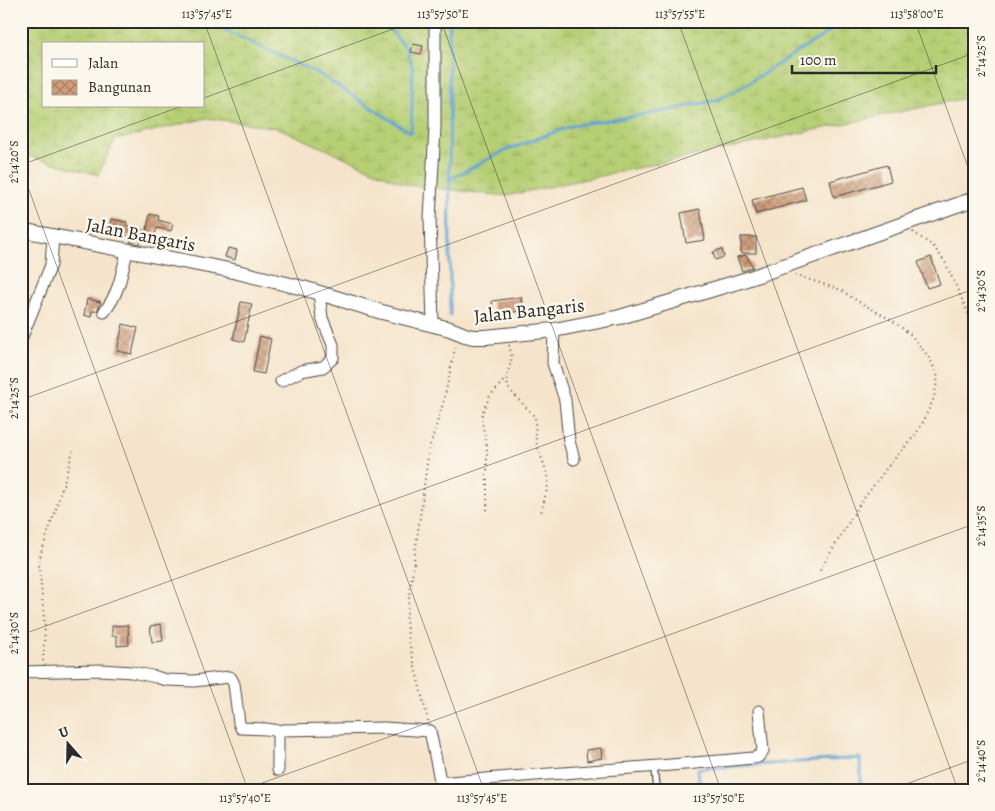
<svg xmlns="http://www.w3.org/2000/svg" width="995" height="811" font-family="Alegreya,serif">
<defs>
<pattern id="wetland-marsh" width="20" height="14" patternUnits="userSpaceOnUse" patternTransform="scale(1.25)"><rect width="20" height="14" fill="#b6cf74"/><path d="M1 5h8M5 5V1M11 12h8M15 12V8" fill="none" stroke="#9db265"/></pattern>
<pattern id="building-cross-hatch" width="8" height="8" patternUnits="userSpaceOnUse" patternTransform="scale(1.25)"><rect width="8" height="8" fill="#d09c7a"/><path d="M0 0l8 8M0 8l8-8" fill="none" stroke="#a97f64"/></pattern>
</defs>
<rect width="100%" height="100%" fill="#fbf7ec"/>
<filter id="ink" filterUnits="userSpaceOnUse"><feTurbulence type="fractalNoise" baseFrequency=".02" numOctaves="2"/><feDisplacementMap in="SourceGraphic" scale="10" xChannelSelector="R" yChannelSelector="G"/><feConvolveMatrix kernelMatrix="1 2 1 2 8 2 1 2 1" color-interpolation-filters="sRGB"/></filter>
<filter id="wash" filterUnits="userSpaceOnUse"><feTurbulence type="fractalNoise" baseFrequency=".0096" numOctaves="4" result="noise"/><feDisplacementMap in="SourceGraphic" scale="20" xChannelSelector="R" yChannelSelector="G"/><feGaussianBlur stdDeviation="1.12" result="paint"/><feColorMatrix in="noise" values="0 0 0 0 0 0 0 0 0 0 0 0 0 0 0 0 0 1.4 0 .05"/><feComposite in="paint" operator="in"/></filter>
<g filter="url(#wash)">
<rect width="100%" height="100%" fill="#f5e4cb"/>
<!-- wetland -->
<path fill="url(#wetland-marsh)" stroke="#707d50" fill-rule="evenodd" d="M21,21H974V96L506,196L407,185L278,128L207,118L115,140L98,175L21,154ZM44,44H204V106H44Z"/>
<g fill="none" stroke-linecap="round" stroke-linejoin="round">
<!-- stream -->
<g stroke="#5ea2d2" stroke-width="3">
<polyline points="205,21 319,74 411,133 413,68 406,48 382,21"/>
<polyline points="449,21 450,316"/>
<polyline points="448,180 504,151 574,125 656,113 717,100 742,87 846,21"/>
<polyline points="700,790 698,769 860,758 861,790"/>
</g>
</g>
<g id="blocks">
<!-- building -->
<g fill="url(#building-cross-hatch)">
<polygon points="413,44 423,46 421,54 411,52"/>
<polygon points="887,165 891,181 834,197 830,181"/>
<polygon points="802,187 806,200 756,214 752,200"/>
<polygon points="700,209 705,240 686,243 681,213"/>
<polygon points="150,214 159,216 158,220 173,224 171,231 157,228 155,234 146,233"/>
<polygon points="111,219 127,222 126,226 143,230 140,244 130,242 132,237 108,232"/>
<rect x="741" y="237" width="15" height="16"/>
<polygon points="228,248 237,250 235,260 225,257"/>
<polygon points="722,249 724,257 715,260 713,252"/>
<polygon points="746,255 753,267 742,271 737,257"/>
<polygon points="931,257 940,284 927,288 918,262"/>
<polygon points="521,297 523,311 494,314 492,301"/>
<polygon points="87,299 101,302 97,311 92,311 91,317 84,315"/>
<polygon points="241,302 252,304 244,342 233,339"/>
<polygon points="123,324 138,328 132,354 117,351"/>
<polygon points="260,336 271,339 264,374 253,372"/>
<polygon points="161,624 163,641 152,642 150,626"/>
<polygon points="128,625 129,645 117,646 117,636 112,636 112,626"/>
<polygon points="601,748 602,758 587,761 586,750"/>
</g>
</g>
</g>
<g filter="url(#ink)">
<use href="#blocks" fill-opacity="0" stroke="#494743" stroke-width="1"/>
<g fill="none" stroke-linecap="round" stroke-linejoin="round">
<defs>
<polyline id="service" points="654,767 656,790"/>
<g id="minor">
<path d="M104,312C119,294 122,273 127,251"/>
<polyline points="433,325 430,218 435,128 435,21"/>
<polyline points="554,330 553,363 565,400 569,441 574,459"/>
<polyline points="21,339 51,265 53,236"/>
<polyline points="281,381 301,371 323,367 333,358 333,345 322,318 319,293"/>
<polyline points="21,672 101,670 132,672 156,677 166,680 194,681 229,677 231,678 234,684 239,723 241,728 266,729 280,731"/>
<polyline points="278,770 278,733 283,730 384,728 430,731 442,790"/>
<path d="M440,783C544,773 649,768 753,758L758,757L763,751L759,711"/>
</g>
<polyline id="tertiary" points="21,230 229,270 303,288 382,312 450,329 465,335 473,337 486,337 554,330 620,317 744,280 974,199"/>
</defs>
<!-- service casing -->
<use href="#service" stroke="#494743" stroke-width="8"/>
<!-- minor casing -->
<use href="#minor" stroke="#494743" stroke-width="13"/>
<!-- tertiary casing -->
<use href="#tertiary" stroke="#494743" stroke-width="16"/>
<!-- path -->
<g stroke="#494743" stroke-width="2" stroke-dasharray="1 4" stroke-linecap="butt">
<polyline points="913,232 933,246 945,262 974,326"/>
<polyline points="795,275 841,290 854,299 893,321 911,335 930,359 938,377 934,398 923,422 916,434 890,464 861,502 819,572"/>
<polyline points="509,345 512,357 507,377 508,388 535,417 536,442 548,476 548,485 541,513"/>
<polyline points="487,510 487,446 482,422 482,413 490,396 506,378"/>
<polyline points="43,661 45,628 39,565 41,553 55,512 73,451"/>
<polyline points="428,721 409,642 406,621 429,449 444,400 456,344"/>
</g>
<!-- service -->
<use href="#service" stroke="#fff" stroke-width="5.5"/>
<!-- minor -->
<use href="#minor" stroke="#fff" stroke-width="11"/>
<!-- tertiary -->
<use href="#tertiary" stroke="#fff" stroke-width="14"/>
</g>
</g>
<!-- ticks -->
<path fill="none" stroke="#2b2b2b" stroke-width="1" stroke-opacity="0.45" d="M204,21L484,790M441,21L721,790M678,21L958,790M915,21L974,184M204,98L415,21M21,165L182,106M21,168L248,790M21,400L974,53M21,635L974,289M243,790L974,524M890,790L974,759"/>
<g text-anchor="middle" stroke-width="5" stroke-linejoin="round" paint-order="stroke">
<!-- street labels -->
<g font-size="19" fill="#2b2b2b" stroke="#fbf7ec">
<text transform="translate(141 234) rotate(11)" y="7">Jalan Bangaris</text>
<text transform="translate(529 310) rotate(-6)" y="7">Jalan Bangaris</text>
</g>
</g>
<!-- margin -->
<rect width="995" height="811" fill="none" stroke="#fbf7ec" stroke-width="55"/>
<!-- legend -->
<rect x="42" y="42" width="162" height="65" fill="#fbf7ec" stroke="#a8a59f"/>
<rect x="52" y="59" width="25" height="8" fill="#ffffff" stroke="#a8a59f"/>
<text x="88" y="68" font-size="15" fill="#2b2b2b">Jalan</text>
<rect x="52" y="80" width="25" height="15" fill="url(#building-cross-hatch)" stroke="#a8a59f"/>
<text x="88" y="92" font-size="15" fill="#2b2b2b">Bangunan</text>
<!-- north arrow -->
<g transform="translate(68 744) rotate(340)" stroke="#fbf7ec" stroke-width="4" paint-order="stroke">
<path d="M0-4L9 19L0 12L-9 19Z" fill="#2b2b2b"/>
<text y="-8" font-size="14" font-weight="bold" text-anchor="middle" fill="#2b2b2b">U</text>
</g>
<!-- scale -->
<path d="M792 65v8h144v-8" fill="none" stroke="#2b2b2b" stroke-width="2.5"/>
<text x="800" y="65" font-size="15" fill="#2b2b2b" stroke="#fbf7ec" stroke-width="4" paint-order="stroke">100 m</text>
<rect x="28" y="28" width="940" height="756" fill="none" stroke="#2b2b2b" stroke-width="2"/>
<g font-size="12" text-anchor="middle" fill="#2b2b2b">
<text x="207" y="18">113°57'45"E</text>
<text x="443" y="18">113°57'50"E</text>
<text x="680" y="18">113°57'55"E</text>
<text x="917" y="18">113°58'00"E</text>
<text transform="translate(981 56) rotate(-90)" y="4">2°14'25"S</text>
<text transform="translate(14 162) rotate(-90)" y="4">2°14'20"S</text>
<text transform="translate(981 291) rotate(-90)" y="4">2°14'30"S</text>
<text transform="translate(14 398) rotate(-90)" y="4">2°14'25"S</text>
<text transform="translate(981 526) rotate(-90)" y="4">2°14'35"S</text>
<text transform="translate(14 633) rotate(-90)" y="4">2°14'30"S</text>
<text transform="translate(981 761) rotate(-90)" y="4">2°14'40"S</text>
<text x="245" y="802">113°57'40"E</text>
<text x="482" y="802">113°57'45"E</text>
<text x="719" y="802">113°57'50"E</text>
</g>
</svg>
